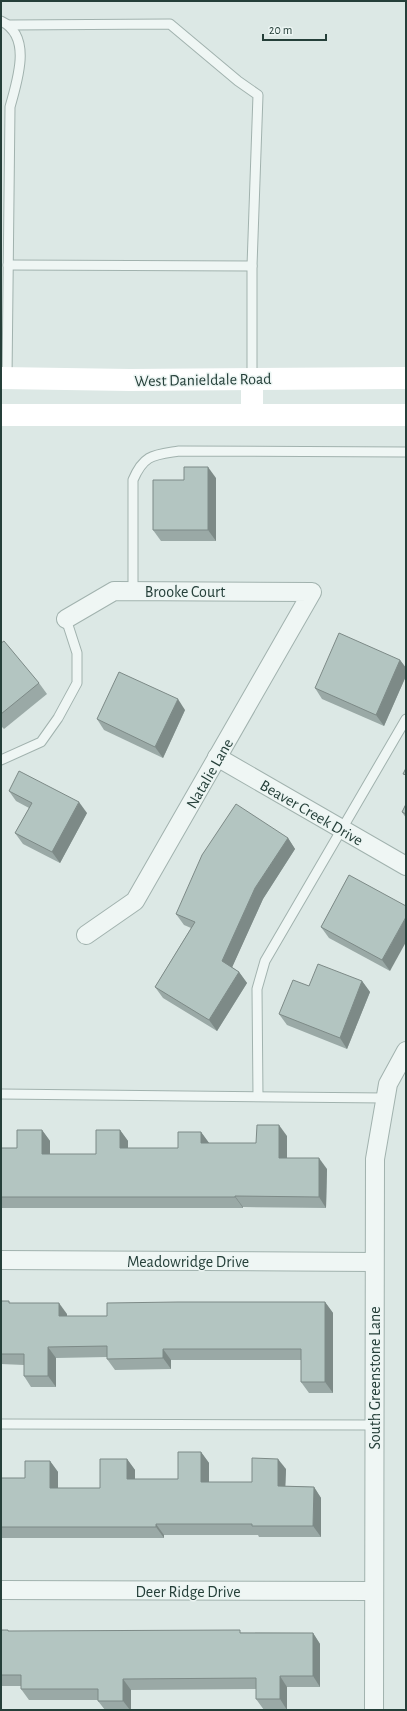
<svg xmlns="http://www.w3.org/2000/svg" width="407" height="1711" font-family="'Alegreya Sans',sans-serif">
<rect width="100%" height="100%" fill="#dce8e5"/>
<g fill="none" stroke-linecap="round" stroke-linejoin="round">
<defs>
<g id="service">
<path d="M1,21C33,36 17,81 10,107L7,378"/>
<polyline points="9,25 170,24 238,81 258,95 252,266 252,379"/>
<polyline points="8,265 252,266"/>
<path d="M133,591V480C144,454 154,455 179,451L406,452"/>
<polyline points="1,760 41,742 58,718 77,683 77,653 66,619"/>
<polyline points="1,1094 385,1098"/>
<polyline points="258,1096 257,989 265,961 406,719"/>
<polyline points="1,1424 374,1425"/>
</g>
<g id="minor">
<polyline points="66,619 114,591 312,592 135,901 86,935"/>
<polyline points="217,757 406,866"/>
<polyline points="1,1260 374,1262"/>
<polyline points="1,1590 374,1591"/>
<polyline points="374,1710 375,1159 388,1084 406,1051"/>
</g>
</defs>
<!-- service casing -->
<use href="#service" stroke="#a1b2ae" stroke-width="11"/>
<!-- minor casing -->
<use href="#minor" stroke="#a1b2ae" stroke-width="20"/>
<!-- service -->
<use href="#service" stroke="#eff6f4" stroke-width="9"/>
<!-- minor -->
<use href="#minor" stroke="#eff6f4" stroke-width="18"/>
<!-- secondary -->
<g stroke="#fff" stroke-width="22">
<polyline points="1,378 130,380 406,378"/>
<polyline points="1,415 406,415"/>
<polyline points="252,415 252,379"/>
</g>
</g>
<!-- wall -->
<g fill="#9aa9a6">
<polygon points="216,478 216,541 161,541 153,530 184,480"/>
<polygon points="1,643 39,683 47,694 4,729 1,726"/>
<polygon points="400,660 406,668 406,676 384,726 322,699 315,688"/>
<polygon points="185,710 163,758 104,730 97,719"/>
<polygon points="9,791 87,813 60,863 23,844 15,833 29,808 16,801"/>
<polygon points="406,804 406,818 402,812"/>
<polygon points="288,838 295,849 263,899 232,967 239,972 247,983 217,1031 163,998 155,987 191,928 184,925 176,914"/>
<polygon points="349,875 390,971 329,938 321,927"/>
<polygon points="362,981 370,992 347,1049 287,1025 279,1014"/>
<polygon points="42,1130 50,1141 50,1154 96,1154 120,1130 128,1141 128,1148 178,1148 201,1132 209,1143 256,1143 287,1136 287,1158 327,1169 326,1208 243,1207 243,1208 1,1208 1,1148 17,1148"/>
<polygon points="1,1301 11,1303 67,1314 67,1316 107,1316 325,1302 333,1313 333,1393 309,1393 301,1382 301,1360 171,1360 171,1369 115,1370 107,1359 107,1357 56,1358 56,1387 31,1387 24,1376 24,1365 1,1364"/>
<polygon points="201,1452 209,1463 209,1482 252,1482 286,1469 285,1486 314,1487 321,1498 321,1537 259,1537 258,1535 164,1535 164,1538 1,1538 1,1478 25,1478 50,1461 58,1472 58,1488 100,1488 127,1459 135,1470 135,1479 178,1479"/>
<polygon points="1,1630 9,1631 313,1633 320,1644 320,1687 287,1687 287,1710 264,1710 256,1699 256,1689 131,1690 131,1710 105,1710 98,1701 98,1700 29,1700 21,1689 21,1686 1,1686"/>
</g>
<!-- shaded-wall -->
<g fill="#7d8a87">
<polygon points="208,467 216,478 216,541 208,530"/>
<polygon points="400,660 406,668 406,676 384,726 376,715"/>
<polygon points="178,699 185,710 163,758 155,747"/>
<polygon points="79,802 87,813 60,863 52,852"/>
<polygon points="288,838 295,849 263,899 230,972 222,961 255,888"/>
<polygon points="406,917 406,942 390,971 382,960"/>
<polygon points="239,972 247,983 217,1031 209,1020"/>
<polygon points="362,981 370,992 347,1049 340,1038"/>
<polygon points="279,1125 287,1136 287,1169 279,1158"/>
<polygon points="42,1130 50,1141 50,1165 42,1154"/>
<polygon points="120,1130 128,1141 128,1159 120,1148"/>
<polygon points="201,1132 209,1143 209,1154 201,1143"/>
<polygon points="319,1158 327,1169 326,1208 319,1197"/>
<polygon points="235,1196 243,1207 243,1208 235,1197"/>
<polygon points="325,1302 333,1313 333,1393 325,1382"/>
<polygon points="59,1303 67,1314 67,1327 59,1316"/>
<polygon points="48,1347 56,1358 56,1387 48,1376"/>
<polygon points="163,1349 171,1360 171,1369 163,1358"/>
<polygon points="201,1452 209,1463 209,1493 201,1482"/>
<polygon points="127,1459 135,1470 135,1490 127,1479"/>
<polygon points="278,1459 286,1469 285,1497 278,1486"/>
<polygon points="50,1461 58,1472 58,1499 50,1488"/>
<polygon points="314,1487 321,1498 321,1537 313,1526"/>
<polygon points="156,1524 164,1535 164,1538 156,1527"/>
<polygon points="313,1633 320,1644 320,1687 313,1676"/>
<polygon points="280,1676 287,1687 287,1710 280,1699"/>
<polygon points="123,1679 131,1690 131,1710 130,1710 123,1701"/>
</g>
<!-- building -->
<g fill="#b3c5c1" stroke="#7d8a87">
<polygon points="184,467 208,467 208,530 153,530 153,480 184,480"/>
<polygon points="339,633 400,660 376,715 315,688"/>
<polygon points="4,641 39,683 1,714 1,643"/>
<polygon points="119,672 178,699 155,747 97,719"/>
<polygon points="406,768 406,775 403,774"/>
<polygon points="19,771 79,802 52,852 15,833 32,803 9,791"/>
<polygon points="236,804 288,838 255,888 222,961 239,972 209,1020 155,987 195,922 176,914 202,855"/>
<polygon points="406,804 406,814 402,812"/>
<polygon points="349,875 406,906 406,917 382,960 321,927"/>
<polygon points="318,964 362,981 340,1038 279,1014 293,980 309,986"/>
<polygon points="257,1125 279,1125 279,1158 319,1158 319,1197 235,1196 235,1197 1,1197 1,1148 17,1148 17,1130 42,1130 42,1154 96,1154 96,1130 120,1130 120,1148 178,1148 178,1132 201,1132 201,1143 256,1143"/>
<polygon points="1,1301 9,1301 9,1303 59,1303 59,1316 107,1316 107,1303 178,1302 325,1302 325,1382 301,1382 301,1349 163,1349 163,1358 107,1359 107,1346 48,1347 48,1376 24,1376 24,1354 1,1354"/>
<polygon points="178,1452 201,1452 201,1482 252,1482 252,1458 278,1459 278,1486 314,1487 313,1526 252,1526 252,1524 156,1524 156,1527 1,1527 1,1478 25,1478 25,1461 50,1461 50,1488 100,1488 100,1459 127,1459 127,1479 178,1479"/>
<polygon points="1,1630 8,1630 8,1631 240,1630 240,1633 313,1633 313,1676 280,1676 280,1699 256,1699 256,1678 123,1679 123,1701 98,1701 98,1689 21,1689 21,1675 1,1675"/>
</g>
<g text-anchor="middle" stroke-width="3" stroke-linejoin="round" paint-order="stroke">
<!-- street labels -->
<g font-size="16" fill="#253f39" stroke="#ecf5f3">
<text transform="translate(203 379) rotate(-1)" y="6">West Danieldale Road</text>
<text x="185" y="597">Brooke Court</text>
<text transform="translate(209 773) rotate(-60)" y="6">Natalie Lane</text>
<text transform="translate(312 812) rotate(30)" y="6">Beaver Creek Drive</text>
<text x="188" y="1267">Meadowridge Drive</text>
<text transform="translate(374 1378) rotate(-90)" y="6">South Greenstone Lane</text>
<text x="188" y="1597">Deer Ridge Drive</text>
</g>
</g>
<!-- border -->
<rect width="407" height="1711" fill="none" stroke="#253f39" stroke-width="4"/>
<!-- scale -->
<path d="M263 34v6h63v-6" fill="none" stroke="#253f39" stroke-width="2"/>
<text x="269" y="34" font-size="12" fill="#253f39" stroke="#ecf5f3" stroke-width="3" paint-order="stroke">20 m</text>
</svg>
